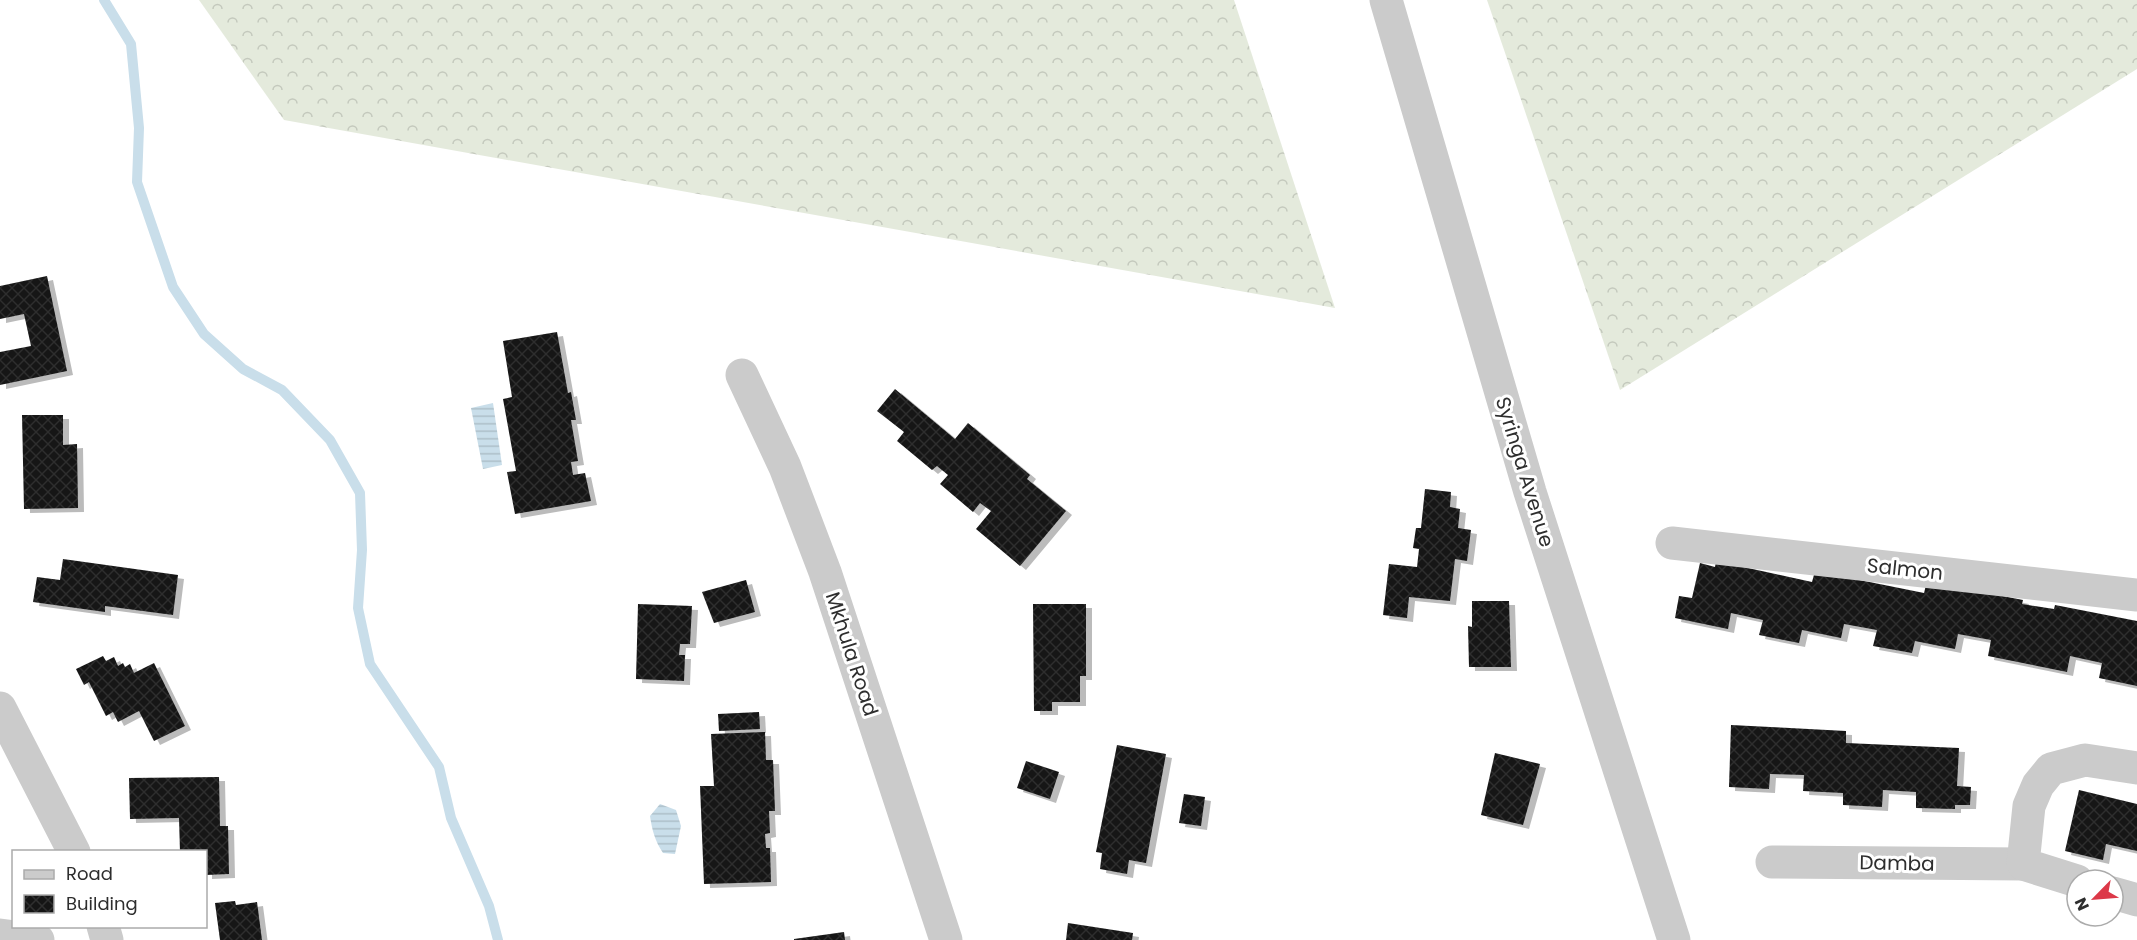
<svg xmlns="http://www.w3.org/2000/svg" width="2137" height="940" font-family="Poppins,sans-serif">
<defs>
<pattern id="forest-crowns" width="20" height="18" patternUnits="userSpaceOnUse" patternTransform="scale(1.5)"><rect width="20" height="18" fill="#e4eadc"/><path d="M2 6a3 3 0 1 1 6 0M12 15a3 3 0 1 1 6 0" fill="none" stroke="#c4c9bd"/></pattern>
<pattern id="water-rules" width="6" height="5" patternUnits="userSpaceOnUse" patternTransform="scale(1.5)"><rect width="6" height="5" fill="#c9deea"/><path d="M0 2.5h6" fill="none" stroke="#adbfc9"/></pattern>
<pattern id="building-cross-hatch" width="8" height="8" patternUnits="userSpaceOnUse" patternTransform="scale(1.5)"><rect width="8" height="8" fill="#151515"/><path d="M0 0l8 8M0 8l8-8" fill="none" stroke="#2f2f2f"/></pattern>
<filter id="shadow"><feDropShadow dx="6" dy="4" stdDeviation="0" flood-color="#0004"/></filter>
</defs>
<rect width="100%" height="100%" fill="#fff"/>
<!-- forest -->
<g fill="url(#forest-crowns)">
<polygon points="199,0 1234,0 1335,308 284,120"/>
<polygon points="1487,0 2137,0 2137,69 1620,390"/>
</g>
<!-- water -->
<g fill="url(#water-rules)">
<polygon points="493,403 502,465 483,469 471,408"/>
<path d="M660,804L676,810L681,826L675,854L663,853C655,841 652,830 650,816Z"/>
</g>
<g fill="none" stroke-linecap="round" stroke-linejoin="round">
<!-- stream -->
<polyline stroke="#c9deea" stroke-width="10" points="104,0 131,44 139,128 137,182 173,287 204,334 243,369 282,390 330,440 360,493 362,550 358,608 370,664 439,767 451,818 489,906 498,940"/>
</g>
<!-- building -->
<g fill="url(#building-cross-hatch)" filter="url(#shadow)">
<polygon points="47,276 67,371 0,385 0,352 31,346 24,314 0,319 0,286"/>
<polygon points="557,332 568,393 571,392 576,420 571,420 578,461 571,462 573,475 585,473 591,501 515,514 507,472 516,471 503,399 512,397 503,341"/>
<polygon points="895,389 955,439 968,423 1030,475 1027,479 1066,511 1020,566 976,529 991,511 980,503 973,512 940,484 948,475 937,466 932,470 897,441 904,432 877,411"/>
<polygon points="22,415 63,415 63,445 77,444 78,508 24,509"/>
<polygon points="1425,489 1451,492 1450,507 1460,509 1458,528 1471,530 1467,561 1455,559 1450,601 1409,597 1407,618 1383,615 1389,564 1417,567 1419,549 1413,548 1416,528 1421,528"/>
<polygon points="63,559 178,575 173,615 105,606 105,612 33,602 37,577 60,580"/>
<polygon points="1716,561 1812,582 1815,571 1924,593 1927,581 2023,600 2022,604 2054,609 2055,605 2137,621 2137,686 2099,678 2102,663 2070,656 2067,672 1988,656 1991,640 1958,634 1955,649 1915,641 1912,653 1873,646 1877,630 1844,624 1841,638 1802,630 1799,643 1759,635 1763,620 1731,613 1728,629 1675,618 1679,596 1692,598 1700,563 1715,567"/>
<polygon points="746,580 755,612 714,623 702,592"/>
<polygon points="1472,601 1509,601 1511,667 1469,667 1468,626 1472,627"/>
<polygon points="638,604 692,606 690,644 680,644 679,655 685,655 684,681 636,679"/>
<polygon points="1033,604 1086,604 1086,676 1080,676 1080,702 1052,702 1052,711 1034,711"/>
<polygon points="103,656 106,661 114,657 118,666 123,663 125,667 130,664 134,673 154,663 185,726 154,741 139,711 118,722 113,712 106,716 89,682 84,685 76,669"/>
<polygon points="759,712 760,729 719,731 718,714"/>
<polygon points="1731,725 1846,731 1846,743 1959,748 1957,786 1971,787 1970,805 1955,805 1955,809 1916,808 1916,792 1883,790 1882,807 1843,805 1843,793 1803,791 1804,775 1770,774 1769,789 1729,787"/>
<polygon points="765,732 766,760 773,760 775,811 769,811 770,833 765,834 766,848 770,848 771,882 704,884 700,786 714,786 711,734"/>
<polygon points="1117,745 1166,754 1146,863 1129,860 1127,874 1100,869 1102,853 1096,852"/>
<polygon points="1495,753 1540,764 1523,825 1481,815"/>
<polygon points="1026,761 1059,772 1050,799 1017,788"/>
<polygon points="219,777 220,826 228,826 229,874 206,875 206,852 180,852 179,818 130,819 129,778"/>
<polygon points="2079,790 2137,804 2137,851 2106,844 2103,860 2065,851"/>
<polygon points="1184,794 1205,797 1201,826 1179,823"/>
<polygon points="235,901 236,905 257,902 262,940 220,940 215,903"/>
<polygon points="1068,923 1133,933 1132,940 1066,940"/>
<polygon points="844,932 845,940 794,940 794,939"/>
</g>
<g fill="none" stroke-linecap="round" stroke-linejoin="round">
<!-- minor -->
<g stroke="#cbcbcb" stroke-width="33">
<polyline points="1386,0 1530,492 1674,940"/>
<polyline points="742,375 785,467 825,572 946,940"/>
<polyline points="1672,543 2137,595"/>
<polyline points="0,708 74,852"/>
<polyline points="1772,862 2023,864"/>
<polyline points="2077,881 2023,864 2029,806 2038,785 2051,769 2085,760 2137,768"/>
<polyline points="2113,893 2137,900"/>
<polyline points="103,926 107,940"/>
<polyline points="0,935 38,940"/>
</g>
</g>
<g text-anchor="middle" stroke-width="6" stroke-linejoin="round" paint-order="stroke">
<!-- street labels -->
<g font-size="20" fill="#2e2e2e" stroke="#fff">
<text transform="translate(1525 472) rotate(73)" y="7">Syringa Avenue</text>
<text transform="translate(1905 569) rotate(6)" y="7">Salmon</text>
<text transform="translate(852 654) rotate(72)" y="7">Mkhula Road</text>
<text transform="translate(1897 863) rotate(1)" y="7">Damba</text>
</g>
</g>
<!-- legend -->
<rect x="12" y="850" width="195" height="78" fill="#ffffff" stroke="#ababab" stroke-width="1.5"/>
<rect x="24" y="870" width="30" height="9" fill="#cbcbcb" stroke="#ababab" stroke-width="1.5"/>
<text x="66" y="880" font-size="18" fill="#2e2e2e">Road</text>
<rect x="24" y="895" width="30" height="18" fill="url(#building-cross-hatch)" stroke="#ababab" stroke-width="1.5"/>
<text x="66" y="910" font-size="18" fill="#2e2e2e">Building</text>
<!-- north arrow -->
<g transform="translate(2095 898) rotate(245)"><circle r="28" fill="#ffffff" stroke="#ababab" stroke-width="1.5"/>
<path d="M0-4.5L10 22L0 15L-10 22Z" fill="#dc3848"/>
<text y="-9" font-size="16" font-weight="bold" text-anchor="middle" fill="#2e2e2e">N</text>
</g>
</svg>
